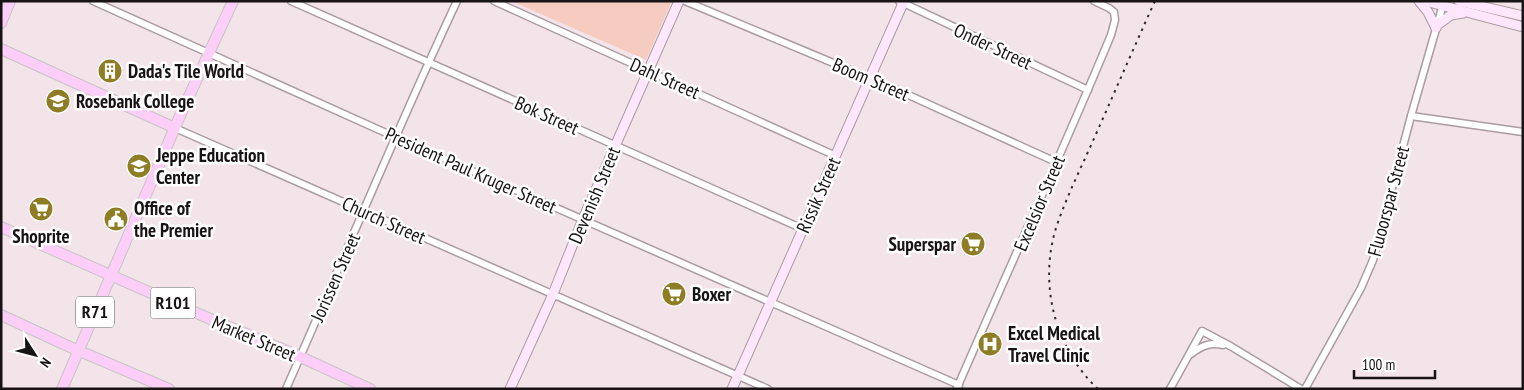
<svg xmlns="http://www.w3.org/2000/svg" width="1524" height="390" font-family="'PT Sans Narrow',sans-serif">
<rect width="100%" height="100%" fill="#f3e4ea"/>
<!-- green -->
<polygon fill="#f6ccc1" points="511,1 672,1 646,60"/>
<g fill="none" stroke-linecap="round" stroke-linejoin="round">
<defs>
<g id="minor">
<polyline points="93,1 395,137 959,385"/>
<polyline points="291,1 803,229"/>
<polyline points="494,1 836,156"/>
<polyline points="685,1 893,88 1056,162"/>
<polyline points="899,1 1088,90"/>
<polyline points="1411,116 1523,132"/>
<polyline points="175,128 768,389"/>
<path d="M1191,354C1201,346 1210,342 1223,345"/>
<path d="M957,388C1008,270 1062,153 1111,35L1115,20L1114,12L1109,8L1094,1"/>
<path d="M286,389C343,260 397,129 457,1"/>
<polyline points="1170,389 1202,331 1232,347 1301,389"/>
<polyline points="1305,389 1361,288 1373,260 1411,116 1444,1"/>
</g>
<g id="secondary">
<polyline points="1419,1 1428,12 1436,28"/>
<polyline points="1425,1 1523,27"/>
<polyline points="1459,1 1523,16"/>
<polyline points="1437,25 1451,15 1463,13"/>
<polyline points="510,389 553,294 583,219 679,1"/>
<polyline points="732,389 904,1"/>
</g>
<g id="primary">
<polyline points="1,23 10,1"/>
<polyline points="1,49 175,128"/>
<polyline points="1,227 208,318 292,353 370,389"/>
<polyline points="1,315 70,347 169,389"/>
<polyline points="62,389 179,118 233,1"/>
</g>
</defs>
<!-- minor casing -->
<use href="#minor" stroke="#aa9ca2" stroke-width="9"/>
<!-- secondary casing -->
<use href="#secondary" stroke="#aa9ca2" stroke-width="11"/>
<!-- primary casing -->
<use href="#primary" stroke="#c8c6c7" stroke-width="12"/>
<!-- minor -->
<use href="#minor" stroke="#fff" stroke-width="6"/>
<!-- secondary -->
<use href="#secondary" stroke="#fee7fc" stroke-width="9"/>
<!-- primary -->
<use href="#primary" stroke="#fdcef8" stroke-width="10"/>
<!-- rail -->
<path stroke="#312b2e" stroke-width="2" stroke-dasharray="2.5 5" stroke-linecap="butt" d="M1098,389C1054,348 1038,282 1057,225C1068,193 1083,164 1096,134C1116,89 1135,45 1155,1"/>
</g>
<!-- icons -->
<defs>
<symbol id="building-disc" viewBox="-11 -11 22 22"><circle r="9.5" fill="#8e7d24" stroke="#fff"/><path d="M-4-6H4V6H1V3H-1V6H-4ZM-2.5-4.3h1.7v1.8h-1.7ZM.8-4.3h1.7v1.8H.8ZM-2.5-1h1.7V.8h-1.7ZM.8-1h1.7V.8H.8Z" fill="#fff"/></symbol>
<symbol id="university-disc" viewBox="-11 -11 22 22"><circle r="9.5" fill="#8e7d24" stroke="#fff"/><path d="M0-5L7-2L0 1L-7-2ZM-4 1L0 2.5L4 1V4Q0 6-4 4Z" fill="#fff"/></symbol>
<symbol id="supermarket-disc" viewBox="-11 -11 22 22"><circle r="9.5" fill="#8e7d24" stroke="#fff"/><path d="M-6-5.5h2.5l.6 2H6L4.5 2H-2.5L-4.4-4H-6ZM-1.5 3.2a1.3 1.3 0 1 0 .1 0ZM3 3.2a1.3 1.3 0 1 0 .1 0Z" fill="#fff"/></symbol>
<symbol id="civic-disc" viewBox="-11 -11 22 22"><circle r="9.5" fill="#8e7d24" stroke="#fff"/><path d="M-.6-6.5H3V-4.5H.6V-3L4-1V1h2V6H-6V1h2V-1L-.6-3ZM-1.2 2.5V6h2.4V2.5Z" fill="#fff"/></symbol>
<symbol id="hospital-disc" viewBox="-11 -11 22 22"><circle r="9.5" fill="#8e7d24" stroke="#fff"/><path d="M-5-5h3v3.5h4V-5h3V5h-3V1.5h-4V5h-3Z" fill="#fff"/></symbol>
</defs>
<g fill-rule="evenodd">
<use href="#building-disc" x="96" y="57" width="28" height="28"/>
<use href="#university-disc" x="44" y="87" width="28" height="28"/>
<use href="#university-disc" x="125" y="152" width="28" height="28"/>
<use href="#supermarket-disc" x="27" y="195" width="28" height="28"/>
<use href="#civic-disc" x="102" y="205" width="28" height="28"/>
<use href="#supermarket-disc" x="959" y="230" width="28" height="28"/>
<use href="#supermarket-disc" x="660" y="280" width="28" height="28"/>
<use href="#hospital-disc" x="976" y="330" width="28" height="28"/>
</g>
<g text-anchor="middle" stroke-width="5" stroke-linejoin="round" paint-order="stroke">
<!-- shield labels -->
<g fill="#fff" stroke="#5d5a5b" stroke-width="1">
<rect x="150.5" y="287.5" width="45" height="31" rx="4"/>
<rect x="76" y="296.5" width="38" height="31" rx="4"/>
</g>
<g font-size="18" font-weight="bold" fill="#181315">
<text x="173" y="309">R101</text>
<text x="95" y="318">R71</text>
</g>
<!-- street labels -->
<g font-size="19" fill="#181315" stroke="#fff">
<text transform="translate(993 46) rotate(25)" y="7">Onder Street</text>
<text transform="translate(665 78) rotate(24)" y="7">Dahl Street</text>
<text transform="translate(871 79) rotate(23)" y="7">Boom Street</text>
<text transform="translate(547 115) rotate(24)" y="7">Bok Street</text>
<text transform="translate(471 170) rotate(24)" y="7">President Paul Kruger Street</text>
<text transform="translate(594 195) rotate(-67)" y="7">Devenish Street</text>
<text transform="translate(818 195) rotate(-66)" y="7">Rissik Street</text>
<text transform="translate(1388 201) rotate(-75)" y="7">Fluoorspar Street</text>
<text transform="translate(1039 203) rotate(-67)" y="7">Excelsior Street</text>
<text transform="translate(384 220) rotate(24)" y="7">Church Street</text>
<text transform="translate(335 277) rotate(-66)" y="7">Jorissen Street</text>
<text transform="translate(254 338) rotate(23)" y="7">Market Street</text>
</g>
<!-- poi labels -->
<g font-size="19" font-weight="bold" fill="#181315" stroke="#fff" text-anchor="start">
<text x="128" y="78">Dada's Tile World</text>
<text x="76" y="108">Rosebank College</text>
<text x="156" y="162">Jeppe Education<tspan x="156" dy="22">Center</tspan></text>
<text x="134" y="215">Office of<tspan x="134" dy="22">the Premier</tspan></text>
<text x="41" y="243" text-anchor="middle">Shoprite</text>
<text x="956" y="251" text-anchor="end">Superspar</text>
<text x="692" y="301">Boxer</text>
<text x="1008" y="340">Excel Medical<tspan x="1008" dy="22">Travel Clinic</tspan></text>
</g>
</g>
<!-- border -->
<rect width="1524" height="390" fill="none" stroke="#181315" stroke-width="5"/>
<!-- north arrow -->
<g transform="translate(35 355) rotate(126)" stroke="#ffffff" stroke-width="4" paint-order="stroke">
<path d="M0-4L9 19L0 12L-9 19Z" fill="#181315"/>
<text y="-8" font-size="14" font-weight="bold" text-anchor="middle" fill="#181315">N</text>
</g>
<!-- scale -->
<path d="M1354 370v8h81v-8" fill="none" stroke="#181315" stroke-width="2.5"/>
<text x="1362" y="370" font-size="15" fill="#181315" stroke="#ffffff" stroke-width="4" paint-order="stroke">100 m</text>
</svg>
